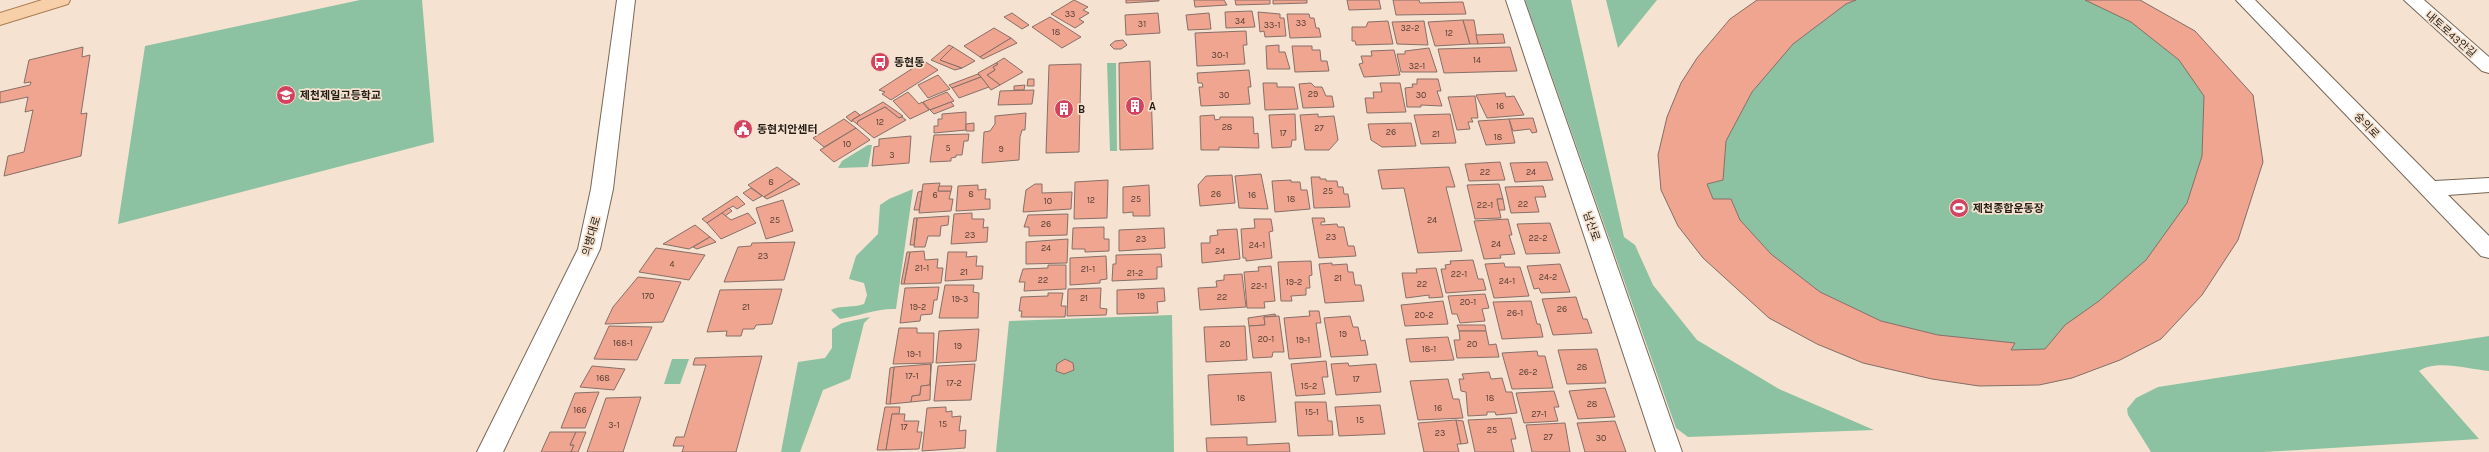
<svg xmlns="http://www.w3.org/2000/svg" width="2489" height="452" font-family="Karla,'Noto Sans KR',sans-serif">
<rect width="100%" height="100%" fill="#f5e2d0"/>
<!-- green -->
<g fill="#8cc2a1">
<polygon points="360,0 422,0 434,142 118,224 145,46"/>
<polygon points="1525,0 1571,0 1624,237 1635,245 1653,285 1697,340 1779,389 1874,430 1688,437 1676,428"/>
<polygon points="1606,0 1657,0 1618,48"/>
<polygon points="1757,0 2140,0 2195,31 2253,95 2263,162 2238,240 2202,295 2161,339 2120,360 2072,378 2039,385 1979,386 1932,379 1863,363 1817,344 1769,318 1703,258 1678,226 1661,190 1658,155 1667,117 1681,83 1697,58"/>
<polygon points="1107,63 1116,63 1117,151 1110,151"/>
<polygon points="868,145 872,145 868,167 838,168 842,161"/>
<path d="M913,189L896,309C877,308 859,316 840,319L831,310C840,305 853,308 864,304L867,295L864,283L849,279L856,256L878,234L880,205L889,199Z"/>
<polygon points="1172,315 1174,452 996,452 1009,321"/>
<polygon points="870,317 864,323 850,379 823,390 800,452 781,452 798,362 825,358 832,348 832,329 842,323"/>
<path d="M2489,336V371C2469,369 2436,359 2419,371L2479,439L2264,452H2151L2128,415L2127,409L2136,398L2158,387Z"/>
<polygon points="672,359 689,359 680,384 664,384"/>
</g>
<!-- building -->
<g fill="#efa58f" stroke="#877069">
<polygon points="1074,0 1088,7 1083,10 1089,13 1079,19 1084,22 1075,28 1051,14"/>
<polygon points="1126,0 1159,0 1159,1 1126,3"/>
<polygon points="1194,0 1224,0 1227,5 1195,7"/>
<polygon points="1235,0 1270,0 1270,4 1236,5"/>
<polygon points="1273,0 1307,0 1307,3 1273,4"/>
<polygon points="1347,0 1379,0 1381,9 1349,10"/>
<polygon points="1393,0 1419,0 1420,3 1463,2 1466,14 1396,15"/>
<polygon points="1757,0 1856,0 1846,4 1793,44 1752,92 1726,141 1723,180 1707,184 1713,199 1731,199 1740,220 1771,254 1820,292 1881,321 1938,335 2015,343 2011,350 2045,349 2065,325 2099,301 2146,260 2187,203 2202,156 2204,96 2179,60 2131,22 2085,0 2140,0 2195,31 2253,95 2263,162 2238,240 2202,295 2161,339 2120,360 2072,378 2039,385 1979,386 1932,379 1863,363 1817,344 1769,318 1703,258 1678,226 1661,190 1658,155 1667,117 1681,83 1697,58 1730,19"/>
<polygon points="1252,11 1255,27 1226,28 1225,12"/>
<polygon points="1258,12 1280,14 1280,18 1284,18 1286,36 1265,37 1264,31 1260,32"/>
<polygon points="1012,13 1029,25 1022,29 1004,17"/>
<polygon points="1158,13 1160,33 1126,35 1125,15"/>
<polygon points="1209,13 1211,29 1188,30 1186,15"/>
<polygon points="1287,14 1309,14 1310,18 1314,18 1316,28 1319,28 1321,37 1290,38"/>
<polygon points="1050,17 1081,37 1062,48 1032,27"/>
<polygon points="1463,20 1470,44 1435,46 1428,22"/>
<polygon points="1463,20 1474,20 1478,44 1470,44"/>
<polygon points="1388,21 1393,44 1356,45 1355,41 1352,41 1352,27 1366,27 1368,22"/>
<polygon points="1424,21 1428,45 1397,44 1392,22"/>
<polygon points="994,28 1011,38 980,57 964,46"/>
<polygon points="1246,31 1247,45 1243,45 1245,64 1197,66 1195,33"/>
<polygon points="1503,34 1505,43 1478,44 1476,35"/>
<polygon points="1011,38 1017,43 983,59 980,57"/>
<polygon points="1123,40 1127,45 1121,49 1114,49 1110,45 1115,41"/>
<polygon points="949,45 953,47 940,60 962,68 955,70 931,60"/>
<polygon points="1279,45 1279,52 1285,52 1290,69 1267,69 1266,46"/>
<polygon points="1292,46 1312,46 1312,50 1320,50 1321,61 1327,61 1329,71 1295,72"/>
<polygon points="83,47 82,57 90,55 81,114 87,113 81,156 4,176 8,156 24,152 33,110 25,112 28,97 0,103 0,92 30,85 31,82 24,83 29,60"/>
<polygon points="953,47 975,61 962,68 940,60"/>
<polygon points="1510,47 1517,71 1444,73 1438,49"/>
<polygon points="1429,48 1437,72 1401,72 1397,54 1405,54 1405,51"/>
<polygon points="1394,50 1400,75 1364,77 1359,64 1363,63 1361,56 1372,56 1371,51"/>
<polygon points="1004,58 1023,72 1000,85 987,75 995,70 993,67 998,64 996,63"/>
<polygon points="924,61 938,70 891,100 882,94 885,92 879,90"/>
<polygon points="1150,61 1153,149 1120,150 1119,63"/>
<polygon points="996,63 998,64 993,67 995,70 987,75 1000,85 991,90 978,73"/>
<polygon points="1081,64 1079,152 1046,153 1049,65"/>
<polygon points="1249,70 1251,87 1248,87 1250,104 1201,106 1199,87 1203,87 1202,83 1198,83 1197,73"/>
<polygon points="978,74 981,77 952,88 949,85"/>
<polygon points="938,75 950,89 928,98 918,85"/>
<polygon points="981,77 989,87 959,98 952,88"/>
<polygon points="1028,79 1034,79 1034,86 1027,86"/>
<polygon points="1417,79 1438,79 1441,91 1437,91 1442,106 1421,105 1421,107 1407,107 1405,88 1413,87 1412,84 1417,84"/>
<polygon points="1263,83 1277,83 1277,87 1294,87 1298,109 1265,110"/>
<polygon points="1311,83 1315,87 1322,87 1326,96 1332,96 1334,107 1303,108 1299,84"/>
<polygon points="1380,83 1400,83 1406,112 1367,113 1365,98 1374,98 1373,92 1382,92"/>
<polygon points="1025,85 1024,90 1014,90 1014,86"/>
<polygon points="1034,90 1032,104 998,105 1000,91"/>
<polygon points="908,92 919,104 922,102 929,110 910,119 893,101"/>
<polygon points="947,92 954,101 930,110 923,102"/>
<polygon points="1505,93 1506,97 1514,96 1524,115 1487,118 1476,95"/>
<polygon points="1475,96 1478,118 1471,118 1473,122 1468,122 1470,129 1457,130 1448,97"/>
<polygon points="883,102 903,116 899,118 885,107 858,121 857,124 852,120"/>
<polygon points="951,102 954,106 934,114 930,110"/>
<polygon points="885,107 899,118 902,117 906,120 874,138 857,124 858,121"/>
<polygon points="855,111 860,115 852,120 852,122 846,117"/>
<polygon points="966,112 966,130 934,133 934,126 938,126 938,119 942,119 942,114"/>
<polygon points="1026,113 1025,130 1022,130 1020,137 1019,160 982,163 984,132 990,131 995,124 995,116"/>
<polygon points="1295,114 1296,140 1292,140 1291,147 1272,148 1269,115"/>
<polygon points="1318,114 1318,117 1334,116 1338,140 1329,150 1305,150 1300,115"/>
<polygon points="1450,114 1456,143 1421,144 1414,115"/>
<polygon points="1214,115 1215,120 1220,119 1220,117 1253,117 1254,134 1258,133 1259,148 1219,147 1219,150 1201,150 1200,116"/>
<polygon points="1533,118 1537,132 1532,133 1530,129 1513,131 1509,119"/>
<polygon points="844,119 856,128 824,147 813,138"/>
<polygon points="1509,119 1515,143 1486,145 1478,121"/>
<polygon points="974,123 974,131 966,131 966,124"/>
<polygon points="1411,123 1416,146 1382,147 1371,140 1368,124"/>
<polygon points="856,128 870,140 834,162 820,150"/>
<polygon points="969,134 968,141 964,141 962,155 956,155 956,157 951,158 951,161 930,162 934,135"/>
<polygon points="911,136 909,163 872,166 874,147 879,146 879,139"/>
<polygon points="1500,162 1505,180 1469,181 1465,164"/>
<polygon points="1547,162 1553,180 1515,182 1510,163"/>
<polygon points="777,167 793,179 764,197 748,185"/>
<polygon points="1449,167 1455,187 1446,187 1462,251 1418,253 1404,188 1382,189 1378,170"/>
<polygon points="1261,174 1268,209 1239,208 1235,176"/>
<polygon points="1232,175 1235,203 1200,206 1198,185 1206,176"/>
<polygon points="1311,177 1320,177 1320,179 1326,179 1326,181 1337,181 1338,187 1343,187 1344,194 1348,194 1350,207 1314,208"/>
<polygon points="793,179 800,184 767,199 764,197"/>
<polygon points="1108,180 1107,218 1074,219 1075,182"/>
<polygon points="1291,180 1291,182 1300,182 1301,190 1307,190 1310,209 1275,212 1272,181"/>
<polygon points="940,183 938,191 951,191 949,199 953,199 951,211 919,213 923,184"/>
<polygon points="1035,184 1042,184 1042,193 1072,192 1071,209 1023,212 1026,190"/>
<polygon points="1499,184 1503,199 1497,199 1501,218 1475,219 1467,185"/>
<polygon points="978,185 978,190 986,189 985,199 990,199 990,209 956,211 958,186"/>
<polygon points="1149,185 1150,216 1133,216 1133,212 1123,213 1123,187"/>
<polygon points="939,186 952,186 951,191 938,191"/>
<polygon points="1543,186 1546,197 1535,197 1539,212 1511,213 1505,187"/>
<polygon points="751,188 762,196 753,201 743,193"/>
<polygon points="922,191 919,210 914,210 918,192"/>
<polygon points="737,196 745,204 737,209 733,206 707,223 702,219"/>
<polygon points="1497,199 1503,199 1505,210 1499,210"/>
<polygon points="783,200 793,231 766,239 756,208"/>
<polygon points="729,208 732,211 725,216 722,213"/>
<polygon points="722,213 731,220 748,213 756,223 721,239 707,223"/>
<polygon points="972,213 972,219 984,219 983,228 988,227 987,242 951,244 954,214"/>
<polygon points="1068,214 1067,235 1029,236 1029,227 1024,227 1028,215"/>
<polygon points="949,216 948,225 941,226 940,236 928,236 925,247 914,247 917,218"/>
<polygon points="914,218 917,218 914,245 910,245"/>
<polygon points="1312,218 1324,218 1325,222 1321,222 1321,225 1337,224 1338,227 1344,227 1348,246 1354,246 1356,256 1319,258"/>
<polygon points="1254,219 1271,219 1273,231 1269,232 1272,258 1246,261 1246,258 1243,258 1241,229 1255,228"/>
<polygon points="1508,219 1512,235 1509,235 1515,254 1500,255 1501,258 1484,259 1474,221"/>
<polygon points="1550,223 1560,253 1526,254 1517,224"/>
<polygon points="695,225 710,237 689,249 663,244"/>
<polygon points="1104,227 1104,239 1109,239 1109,251 1085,252 1085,249 1072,249 1073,228"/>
<polygon points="1164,228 1165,248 1119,251 1119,230"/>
<polygon points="1237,229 1240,259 1202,263 1201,243 1210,243 1210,236 1218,235 1217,230"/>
<polygon points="710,237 716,242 697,249 693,247"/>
<polygon points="1068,239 1067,263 1026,264 1026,242"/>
<polygon points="795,242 784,280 724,282 738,247 751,246 752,243"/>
<polygon points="656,248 705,255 689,280 639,272"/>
<polygon points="924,251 925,260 938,259 937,268 943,268 941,283 904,284 910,252"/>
<polygon points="907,252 910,252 904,284 901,284"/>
<polygon points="948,252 967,252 966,257 977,256 976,266 983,266 982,279 945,281"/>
<polygon points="1161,254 1162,267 1157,267 1157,279 1112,281 1113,264 1116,264 1116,255"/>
<polygon points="1106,256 1107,279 1100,280 1100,283 1070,285 1070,258"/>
<polygon points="1473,260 1478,279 1483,279 1486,290 1446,293 1441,269 1446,269 1445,265 1451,264 1450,261"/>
<polygon points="1311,261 1312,275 1309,276 1310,288 1306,288 1306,295 1291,296 1292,301 1281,301 1278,262"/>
<polygon points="1332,263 1332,265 1347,264 1348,272 1353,272 1355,285 1361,285 1364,301 1325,303 1319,264"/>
<polygon points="1504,263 1505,267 1520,267 1529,296 1494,298 1485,264"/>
<polygon points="1560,264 1570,292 1541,293 1539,288 1534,289 1527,266"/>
<polygon points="1048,265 1066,265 1066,289 1024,291 1025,282 1019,282 1023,269 1048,268"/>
<polygon points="1271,266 1275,301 1264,302 1265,308 1247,308 1244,272 1259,271 1258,267"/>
<polygon points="1436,268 1443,297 1429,298 1429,295 1406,298 1402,273 1417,273 1416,269"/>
<polygon points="1242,274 1246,307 1200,310 1198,288 1217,287 1216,281 1224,280 1224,275"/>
<polygon points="638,277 681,282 663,322 605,324 613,307"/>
<polygon points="945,285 974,285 973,292 979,293 978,318 939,318"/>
<polygon points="939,287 937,300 934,300 932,314 921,315 920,321 900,323 905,288"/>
<polygon points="1101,288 1100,308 1107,309 1106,315 1067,316 1068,289"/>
<polygon points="1164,288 1165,301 1157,302 1158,313 1117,314 1117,290"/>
<polygon points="782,289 772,324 756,325 754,329 743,329 741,336 726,336 727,331 707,332 720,290"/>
<polygon points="1048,293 1063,293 1061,306 1066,306 1065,317 1021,317 1022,311 1019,311 1021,297 1048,296"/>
<polygon points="1485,294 1489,308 1482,309 1485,321 1460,323 1457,314 1452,314 1448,296"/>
<polygon points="1576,297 1583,319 1587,319 1592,333 1553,335 1542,299"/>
<polygon points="1443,301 1448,324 1405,326 1401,305"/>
<polygon points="1531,301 1537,324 1540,324 1543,337 1502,339 1493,302"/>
<polygon points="1309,311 1319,311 1321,323 1316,323 1321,357 1289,359 1284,318 1310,316"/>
<polygon points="1275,314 1276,316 1264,317 1265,325 1249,326 1248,318"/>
<polygon points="1279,316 1284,352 1273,352 1272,357 1253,358 1249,326 1265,325 1264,317"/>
<polygon points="1350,316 1353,327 1358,327 1361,341 1365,340 1368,355 1331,357 1324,318"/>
<polygon points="1457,325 1485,325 1486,331 1459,331"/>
<polygon points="609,326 652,327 637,360 594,359"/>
<polygon points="1245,326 1247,360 1206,362 1204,327"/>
<polygon points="899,328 917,328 917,333 934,333 933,363 893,364"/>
<polygon points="979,329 976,361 936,363 939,331"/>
<polygon points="1459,331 1486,331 1489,345 1496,344 1499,357 1457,358 1454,340 1460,340"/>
<polygon points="1448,337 1454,360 1410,362 1406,339"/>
<polygon points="1597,349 1606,383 1567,384 1558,350"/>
<polygon points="1537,351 1538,356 1545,356 1553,388 1512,389 1502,353"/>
<polygon points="762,356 736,452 682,452 684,446 673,446 676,437 684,437 706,365 693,365 695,358"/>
<polygon points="1065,359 1073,363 1074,370 1064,374 1056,371 1057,364"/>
<polygon points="1326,361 1328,377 1322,377 1325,394 1296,396 1291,364"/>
<polygon points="1348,363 1349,366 1376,364 1381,392 1336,395 1331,364"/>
<polygon points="931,364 930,385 921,386 920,395 912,396 911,402 890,404 894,367"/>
<polygon points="931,364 930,400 911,402 912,396 920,395 921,386 930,385"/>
<polygon points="975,364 971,400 934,401 938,366"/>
<polygon points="592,366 625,369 614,390 580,387"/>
<polygon points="894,367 890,404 886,404 890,368"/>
<polygon points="1271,372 1276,422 1211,425 1208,375"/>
<polygon points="1489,372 1491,379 1502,378 1506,392 1512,392 1517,413 1496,415 1495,412 1487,412 1487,415 1468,416 1466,392 1461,391 1459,379 1464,379 1462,374"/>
<polygon points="1448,379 1453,399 1459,399 1463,418 1418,420 1410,381"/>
<polygon points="1605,388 1615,417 1578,419 1569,391"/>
<polygon points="1554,391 1559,407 1554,407 1558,421 1524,423 1516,393"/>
<polygon points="599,392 585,428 561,428 575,393"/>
<polygon points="641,397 623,452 587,452 606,398"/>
<polygon points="1295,402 1326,402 1328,421 1332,421 1333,435 1298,436"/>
<polygon points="1380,405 1385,434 1339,436 1335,407"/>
<polygon points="885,407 900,407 899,414 892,414 886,450 877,450"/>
<polygon points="946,407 946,412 952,411 952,417 961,416 959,431 966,430 965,448 922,451 927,408"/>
<polygon points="892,414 905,414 904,421 919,421 917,432 922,432 919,449 886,450"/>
<polygon points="1511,418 1516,439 1511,439 1514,452 1475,452 1468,420"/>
<polygon points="1456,420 1461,444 1457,444 1459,452 1424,452 1418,423"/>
<polygon points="1456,420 1463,421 1468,443 1461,444"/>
<polygon points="1615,421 1626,452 1585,452 1577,423"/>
<polygon points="1565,423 1570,452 1532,452 1526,425"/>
<polygon points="550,432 576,432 570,445 574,445 571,452 541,452"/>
<polygon points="576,432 586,432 578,452 571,452 574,445 570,445"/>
<polygon points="1247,437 1247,445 1289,443 1290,452 1207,452 1206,438"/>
</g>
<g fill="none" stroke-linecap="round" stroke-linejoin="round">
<defs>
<g id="minor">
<polygon points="617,0 635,0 613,189 600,249 503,452 477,452 578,249 591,189"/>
<polygon points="1506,0 1524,0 1682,452 1656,452"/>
<polygon points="2236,0 2255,0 2435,181 2489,178 2489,192 2448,195 2489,236 2489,258 2481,256"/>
<polygon points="2404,0 2424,0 2489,57 2489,73 2482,71"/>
</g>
<polygon id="major" points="42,0 70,0 68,4 0,25 0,13"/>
</defs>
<!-- minor casing -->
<use href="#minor" stroke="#786858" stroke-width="2"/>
<!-- major casing -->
<use href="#major" stroke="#a97d50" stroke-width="2"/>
<!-- minor -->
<use href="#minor" fill="#fff" fill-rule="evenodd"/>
<!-- major -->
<use href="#major" fill="#f7d0a9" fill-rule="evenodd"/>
</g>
<!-- icons -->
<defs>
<symbol id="bus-disc" viewBox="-11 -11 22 22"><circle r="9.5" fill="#d3435f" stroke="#f5e2d0"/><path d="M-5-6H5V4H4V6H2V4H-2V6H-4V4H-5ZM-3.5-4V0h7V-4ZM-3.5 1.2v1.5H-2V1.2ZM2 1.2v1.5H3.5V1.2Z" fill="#fff"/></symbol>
<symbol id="school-disc" viewBox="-11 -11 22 22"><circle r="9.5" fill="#d3435f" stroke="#f5e2d0"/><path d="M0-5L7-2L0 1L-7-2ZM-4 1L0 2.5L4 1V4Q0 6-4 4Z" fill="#fff"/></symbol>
<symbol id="building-disc" viewBox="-11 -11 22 22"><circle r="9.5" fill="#d3435f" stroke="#f5e2d0"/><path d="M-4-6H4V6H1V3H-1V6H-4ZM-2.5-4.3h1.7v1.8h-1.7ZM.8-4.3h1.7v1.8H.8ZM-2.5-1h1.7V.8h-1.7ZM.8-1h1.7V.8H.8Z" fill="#fff"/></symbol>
<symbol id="civic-disc" viewBox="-11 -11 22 22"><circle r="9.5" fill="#d3435f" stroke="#f5e2d0"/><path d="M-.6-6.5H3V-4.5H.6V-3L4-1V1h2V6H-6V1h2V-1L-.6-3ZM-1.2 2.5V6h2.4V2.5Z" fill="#fff"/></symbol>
<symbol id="stadium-disc" viewBox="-11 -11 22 22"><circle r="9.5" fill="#d3435f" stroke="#f5e2d0"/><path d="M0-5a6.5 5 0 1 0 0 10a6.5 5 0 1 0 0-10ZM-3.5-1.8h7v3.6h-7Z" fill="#fff"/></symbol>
</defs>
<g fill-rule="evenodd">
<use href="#bus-disc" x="869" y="51" width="22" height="22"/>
<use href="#school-disc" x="275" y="84" width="22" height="22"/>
<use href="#building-disc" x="1124" y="95" width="22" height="22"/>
<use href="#building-disc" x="1053" y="98" width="22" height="22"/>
<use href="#civic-disc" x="732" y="118" width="22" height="22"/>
<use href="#stadium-disc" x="1948" y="197" width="22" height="22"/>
</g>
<g text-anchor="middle" stroke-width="3.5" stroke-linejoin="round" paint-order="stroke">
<!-- number labels -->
<g font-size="9" fill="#553e34">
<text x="1070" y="17">33</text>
<text x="1240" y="24">34</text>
<text x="1301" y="26">33</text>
<text x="1142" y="27">31</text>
<text x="1272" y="28">33-1</text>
<text x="1410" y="31">32-2</text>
<text x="1056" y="35">18</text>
<text x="1449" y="36">12</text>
<text x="1220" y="58">30-1</text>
<text x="1477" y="63">14</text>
<text x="1417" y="69">32-1</text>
<text x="1313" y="97">29</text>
<text x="1224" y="98">30</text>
<text x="1421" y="98">30</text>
<text x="1500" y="109">16</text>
<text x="880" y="125">12</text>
<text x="1227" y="130">28</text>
<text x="1319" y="131">27</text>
<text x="1391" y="135">26</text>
<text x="1283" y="136">17</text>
<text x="1436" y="137">21</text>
<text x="1498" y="140">18</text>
<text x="847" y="147">10</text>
<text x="948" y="151">5</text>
<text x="1001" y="152">9</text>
<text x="892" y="158">3</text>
<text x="1485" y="175">22</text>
<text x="1531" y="175">24</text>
<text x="771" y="185">8</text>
<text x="1328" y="194">25</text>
<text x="971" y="197">8</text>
<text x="1216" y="197">26</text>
<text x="935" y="198">6</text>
<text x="1252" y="198">16</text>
<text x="1136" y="202">25</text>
<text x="1291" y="202">18</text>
<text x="1091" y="203">12</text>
<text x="1048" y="204">10</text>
<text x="1523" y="207">22</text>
<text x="1485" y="208">22-1</text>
<text x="775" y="223">25</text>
<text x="1432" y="223">24</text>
<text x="1046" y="227">26</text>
<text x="970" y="238">23</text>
<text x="1331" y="240">23</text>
<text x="1538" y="241">22-2</text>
<text x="1141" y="242">23</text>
<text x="1496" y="247">24</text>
<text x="1257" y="248">24-1</text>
<text x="1046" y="251">24</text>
<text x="1220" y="254">24</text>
<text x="763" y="259">23</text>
<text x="672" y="267">4</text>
<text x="922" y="271">21-1</text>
<text x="1088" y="272">21-1</text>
<text x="964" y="275">21</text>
<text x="1135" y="276">21-2</text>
<text x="1459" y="277">22-1</text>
<text x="1548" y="280">24-2</text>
<text x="1338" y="281">21</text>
<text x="1043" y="283">22</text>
<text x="1507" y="284">24-1</text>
<text x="1294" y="285">19-2</text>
<text x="1422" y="287">22</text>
<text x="1259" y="289">22-1</text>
<text x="648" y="299">170</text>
<text x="1141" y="299">19</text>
<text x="1222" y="300">22</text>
<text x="1084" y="301">21</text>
<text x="960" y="302">19-3</text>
<text x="1468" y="305">20-1</text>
<text x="746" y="310">21</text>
<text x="918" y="310">19-2</text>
<text x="1562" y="312">26</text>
<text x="1515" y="316">26-1</text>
<text x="1424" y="318">20-2</text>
<text x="1343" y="337">19</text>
<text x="1266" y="342">20-1</text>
<text x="1303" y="343">19-1</text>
<text x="623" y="346">168-1</text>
<text x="1225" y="347">20</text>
<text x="1472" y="347">20</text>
<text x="958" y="349">19</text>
<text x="1429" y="352">18-1</text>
<text x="914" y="357">19-1</text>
<text x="1582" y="370">28</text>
<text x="1528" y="375">26-2</text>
<text x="912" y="379">17-1</text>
<text x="603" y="381">168</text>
<text x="1356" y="382">17</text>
<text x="954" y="386">17-2</text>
<text x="1309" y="389">15-2</text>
<text x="1241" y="401">18</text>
<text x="1490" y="401">18</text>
<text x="1592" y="407">28</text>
<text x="1438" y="411">16</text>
<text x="580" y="413">166</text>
<text x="1312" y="415">15-1</text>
<text x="1539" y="417">27-1</text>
<text x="1360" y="423">15</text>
<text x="943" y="427">15</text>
<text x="614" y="428">3-1</text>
<text x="904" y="430">17</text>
<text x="1492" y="433">25</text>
<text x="1440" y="436">23</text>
<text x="1548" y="440">27</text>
<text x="1601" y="441">30</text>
</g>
<!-- street labels -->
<g font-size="11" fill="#221c15" stroke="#f5e2d0">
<text transform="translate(2451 34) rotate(41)" y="4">내토로43안길</text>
<text transform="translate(2367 125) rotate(46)" y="4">숭의로</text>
<text transform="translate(1592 226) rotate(71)" y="4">남산로</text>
<text transform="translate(591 236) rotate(-74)" y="4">의병대로</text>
</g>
<!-- poi labels -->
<g font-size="11" font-weight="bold" fill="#221c15" stroke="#f5e2d0" text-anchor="start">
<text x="894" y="66">동현동</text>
<text x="300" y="99">제천제일고등학교</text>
<text x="1149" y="110">A</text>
<text x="1078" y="113">B</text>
<text x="757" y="133">동현치안센터</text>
<text x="1973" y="212">제천종합운동장</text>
</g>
</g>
</svg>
